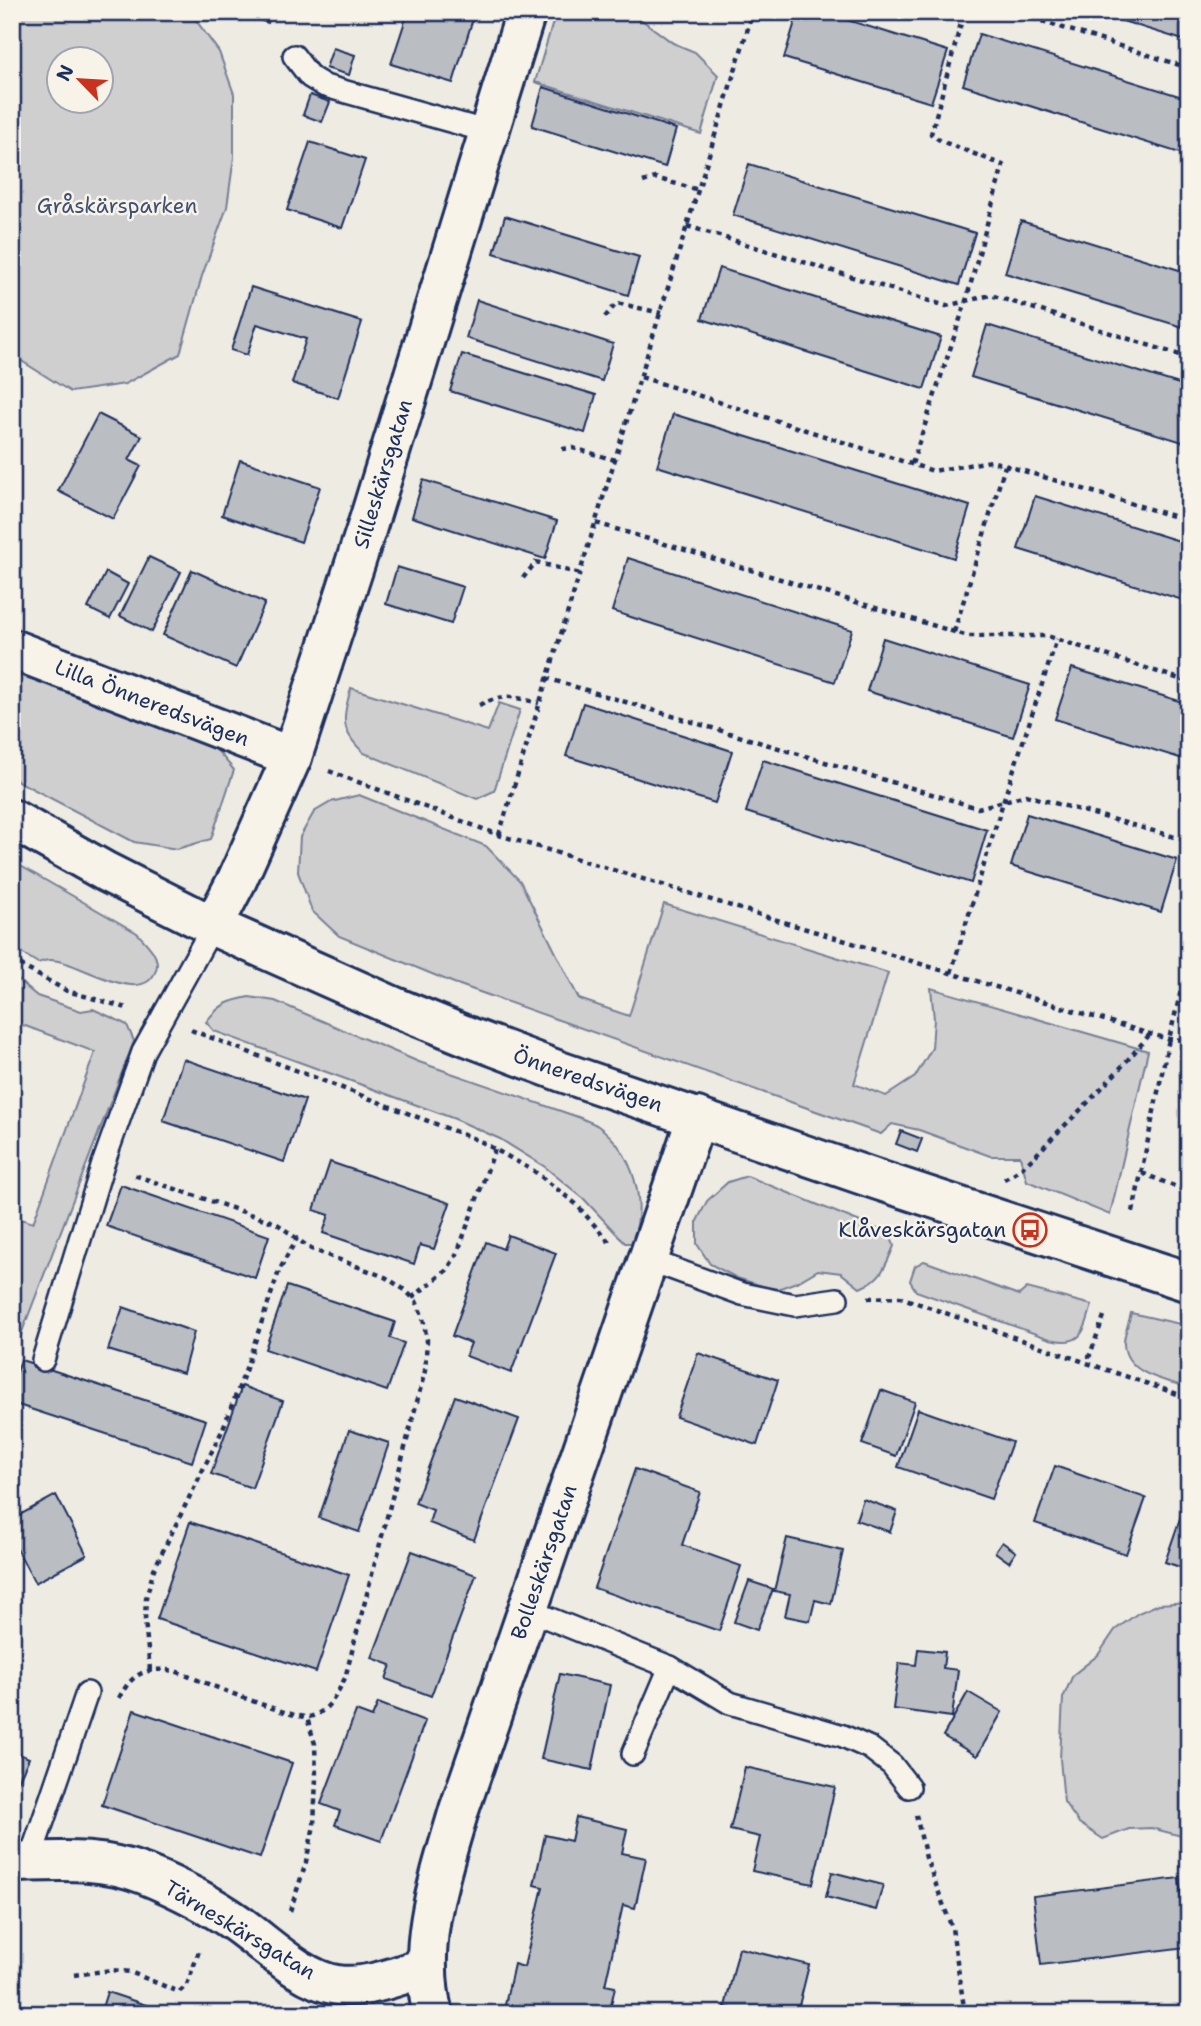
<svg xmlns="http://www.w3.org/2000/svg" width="1201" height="2026" font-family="'Shantell Sans',sans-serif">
<rect width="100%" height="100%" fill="#eeebe2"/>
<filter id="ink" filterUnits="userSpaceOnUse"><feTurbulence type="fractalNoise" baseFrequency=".0143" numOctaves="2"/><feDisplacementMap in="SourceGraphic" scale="14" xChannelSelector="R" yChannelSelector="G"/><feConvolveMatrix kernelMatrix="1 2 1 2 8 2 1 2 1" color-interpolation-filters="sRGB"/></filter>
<g filter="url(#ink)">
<!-- green -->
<g fill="#cfcfcf" stroke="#757f96" stroke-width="2" fill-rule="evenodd">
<path d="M12,12H190L219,52L234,94V157L227,207L202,276L180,354L125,384L71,392L12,355ZM60,60H102V102H60Z"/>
<polygon points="556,12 631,12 673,43 695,52 718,75 701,134 535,82"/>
<polygon points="12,673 93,699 210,742 234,770 211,839 177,849 134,842 12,778"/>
<path d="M351,688L488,731L499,703L520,710L494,791L477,799L364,753C339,730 343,718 351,688Z"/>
<polygon points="359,795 486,846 520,881 579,999 629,1016 664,904 888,973 854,1084 886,1096 915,1077 932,1048 934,1019 931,988 1148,1051 1110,1215 1027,1181 1020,1156 990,1156 919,1130 892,1124 881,1134 454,983 339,936 312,911 298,872 300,837 314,812 331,802"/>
<path d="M12,861L137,933C146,943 161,956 156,970C142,1010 75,958 49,960C45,960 42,962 38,963L12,947Z"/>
<polygon points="12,975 37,996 81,1011 93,1009 115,1019 127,1025 134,1041 12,1358 12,1216 33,1223 95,1052 12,1021"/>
<path d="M249,997L275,1001L419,1062L578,1117C584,1120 592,1122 598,1126C633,1151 649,1204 631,1243H625L584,1199L545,1167L500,1139L455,1119L214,1031L206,1022C220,1004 228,1001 249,997Z"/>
<path d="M747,1176L890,1234L894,1246C885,1267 882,1279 860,1288L841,1273L818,1270L799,1281L775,1290L737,1278L710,1264L697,1244V1221L707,1201L728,1182Z"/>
<path d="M924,1261L1019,1295L1027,1288L1092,1305C1084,1332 1082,1347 1050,1339L916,1291L910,1281L915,1266Z"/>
<path d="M1131,1313L1189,1326V1388C1166,1380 1127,1375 1124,1345C1123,1336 1129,1323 1131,1313Z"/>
<polygon points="1189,1602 1189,1838 1151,1828 1129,1829 1103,1839 1079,1823 1064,1802 1060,1759 1063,1698 1073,1675 1098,1655 1115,1630 1138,1613 1159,1604"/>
</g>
<!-- building -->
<g fill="#babdc2" stroke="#1b2f5e" stroke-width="2">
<polygon points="236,12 271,12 268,23"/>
<polygon points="408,12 475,12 453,83 391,64"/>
<polygon points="798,12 821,12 948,51 931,103 784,58"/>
<polygon points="1094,12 1189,12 1189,42"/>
<polygon points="979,34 1189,99 1189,156 963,85"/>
<polygon points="333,48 355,55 349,75 326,68"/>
<polygon points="543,87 676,129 665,167 532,126"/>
<polygon points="310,95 330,102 322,122 303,115"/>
<polygon points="310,142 365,160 342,228 287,210"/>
<polygon points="749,164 975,233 959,285 733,215"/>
<polygon points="505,216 639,257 628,295 494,253"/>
<polygon points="1021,221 1189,273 1189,329 1005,273"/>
<polygon points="719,268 941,337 924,389 702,319"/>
<polygon points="251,287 362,322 338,398 292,383 306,339 257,324 247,355 231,350"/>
<polygon points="477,300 613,344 602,381 466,338"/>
<polygon points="987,325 1189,387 1189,444 971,377"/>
<polygon points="462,354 596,395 585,433 450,391"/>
<polygon points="98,414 142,436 129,460 141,466 113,519 58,491"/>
<polygon points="673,414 970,506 954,558 657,466"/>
<polygon points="240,460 320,487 301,542 222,515"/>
<polygon points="423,480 557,521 545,559 412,517"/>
<polygon points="1035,496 1189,544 1189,602 1018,549"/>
<polygon points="149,557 181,572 152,632 120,616"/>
<polygon points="628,558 852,630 835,682 612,611"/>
<polygon points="397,567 463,587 451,624 386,604"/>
<polygon points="192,570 265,603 236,668 163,635"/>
<polygon points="106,572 128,584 110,619 88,608"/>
<polygon points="883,638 1030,685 1013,737 867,691"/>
<polygon points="1072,668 1189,704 1189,761 1055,719"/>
<polygon points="583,703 732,751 715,803 566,756"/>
<polygon points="763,760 987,830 971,883 746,812"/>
<polygon points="1027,814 1177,860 1161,912 1011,866"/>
<polygon points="183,1059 305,1100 284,1162 163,1121"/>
<polygon points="901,1131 922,1139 917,1152 896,1144"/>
<polygon points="330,1162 450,1203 434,1249 420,1245 414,1264 323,1233 329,1215 314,1210"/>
<polygon points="121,1185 269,1236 255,1278 106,1226"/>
<polygon points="508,1235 556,1253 511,1373 466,1356 471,1343 452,1336 486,1242 503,1249"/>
<polygon points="287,1286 395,1322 390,1338 404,1343 387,1391 265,1349"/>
<polygon points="123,1307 194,1332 183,1373 108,1350"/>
<polygon points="698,1353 778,1380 757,1445 676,1417"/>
<polygon points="21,1360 206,1420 192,1462 12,1403 12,1386"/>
<polygon points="242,1386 283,1401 252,1488 211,1474"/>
<polygon points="881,1390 915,1402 896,1456 862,1444"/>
<polygon points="455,1396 519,1419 474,1540 429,1523 433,1510 415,1503"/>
<polygon points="918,1409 1012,1442 991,1499 898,1467"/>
<polygon points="349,1430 389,1443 359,1532 319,1518"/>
<polygon points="1055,1466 1146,1498 1126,1554 1035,1523"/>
<polygon points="635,1469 700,1492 682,1545 741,1566 719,1631 594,1588"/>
<polygon points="56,1495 87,1555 35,1583 12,1540 12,1519"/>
<polygon points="863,1499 897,1511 890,1532 856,1520"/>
<polygon points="1185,1504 1189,1506 1189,1570 1165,1562"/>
<polygon points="190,1522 349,1575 316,1672 157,1619"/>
<polygon points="787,1538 843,1551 831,1604 815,1600 810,1621 785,1616 790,1594 774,1591"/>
<polygon points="1002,1542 1016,1552 1009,1562 995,1552"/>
<polygon points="412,1551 476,1575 431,1696 386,1679 391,1665 372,1658"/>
<polygon points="749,1581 773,1589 757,1630 734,1622"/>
<polygon points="918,1649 945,1652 943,1668 958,1670 952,1717 893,1709 899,1663 916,1665"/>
<polygon points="560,1674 610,1685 592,1770 541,1759"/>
<polygon points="968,1692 1002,1712 977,1756 943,1736"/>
<polygon points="378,1703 425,1721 381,1841 335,1825 340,1811 321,1804 356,1711 372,1717"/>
<polygon points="134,1710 292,1763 260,1858 102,1805"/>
<polygon points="12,1751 29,1758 12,1795"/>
<polygon points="745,1767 835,1787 813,1884 752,1871 760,1837 730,1830"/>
<polygon points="576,1817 627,1829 622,1853 646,1858 635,1908 623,1905 605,1985 615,1987 609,2014 503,2014 514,1964 524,1967 543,1887 534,1885 545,1835 571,1841"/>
<polygon points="832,1872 883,1885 876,1910 826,1897"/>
<polygon points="1179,1878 1187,1947 1041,1965 1033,1896"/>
<polygon points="739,1948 809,1965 797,2014 755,2014 725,2007"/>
<polygon points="107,1992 173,2014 100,2014"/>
</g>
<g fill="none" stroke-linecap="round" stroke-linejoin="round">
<defs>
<g id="service">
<polyline points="294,56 310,77 325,86 489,132"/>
<polyline points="649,1260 742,1294 795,1305 837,1299"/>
<polyline points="43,1360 103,1164 143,1052 213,926"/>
<polyline points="528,1610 670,1667 730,1703 843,1736 870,1748 892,1765 909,1787"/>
<polyline points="633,1754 670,1667"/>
<polyline points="29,1862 87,1693"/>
</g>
<g id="minor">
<polyline points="12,649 292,757"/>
<polyline points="213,926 237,880 292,757 366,530 526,12"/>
<path d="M12,1862C58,1861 100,1857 144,1874C176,1887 210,1904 238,1924C266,1944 302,1980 337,1985C367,1989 398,1976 425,1967"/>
<path d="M433,2014C415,1946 440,1875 459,1810L697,1117"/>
</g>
<polyline id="tertiary" points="12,819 106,872 213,926 395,1007 469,1037 562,1072 872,1178 1189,1282"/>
</defs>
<!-- service casing -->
<use href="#service" stroke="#1b2f5e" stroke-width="26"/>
<!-- minor casing -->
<use href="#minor" stroke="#1b2f5e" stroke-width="44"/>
<!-- tertiary casing -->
<use href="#tertiary" stroke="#1b2f5e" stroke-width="44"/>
<!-- path -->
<g stroke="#1b2f5e" stroke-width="4.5" stroke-dasharray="5 5" stroke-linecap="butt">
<polyline points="917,12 941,20 963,12"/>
<polyline points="1013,12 1189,68"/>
<polyline points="643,182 655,178 699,190"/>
<polyline points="687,226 946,306 991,295 1189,358"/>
<polyline points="605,317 617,303 661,313"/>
<polyline points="641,377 933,471 991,461 1189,521"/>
<polyline points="562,449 573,448 615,460"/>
<polyline points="912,464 966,301 1003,165 941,141 931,134 964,12"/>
<polyline points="596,523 968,636 1047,636 1189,682"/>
<polyline points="523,578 536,562 580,574"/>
<polyline points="954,632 1005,466"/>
<polyline points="546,678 978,808 1026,795 1189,841"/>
<path d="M479,705C508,693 509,696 539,703"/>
<polyline points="329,771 499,835 1150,1034 1169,1039 1189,1040"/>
<polyline points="499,835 753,12"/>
<polyline points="12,958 27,969 67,991 130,1009"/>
<polyline points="951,973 1003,802 1057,639"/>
<polyline points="191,1030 480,1141 534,1171 576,1204 611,1244"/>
<polyline points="1142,1173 1189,1192"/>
<path d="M1004,1179C1024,1169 1038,1153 1053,1137C1087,1104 1120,1070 1150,1034"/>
<polyline points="1133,1212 1169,1039 1189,958"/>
<polyline points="412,1298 447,1270 457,1254 495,1149"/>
<polyline points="868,1298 900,1297 1087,1363"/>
<polyline points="1104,1316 1087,1363 1189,1398"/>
<polyline points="150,1670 145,1620 146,1598 154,1569 222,1431 244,1374 279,1271 297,1238"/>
<path d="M119,1698C133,1672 146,1667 175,1671C196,1679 295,1720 309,1717C328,1713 337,1694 345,1678L425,1371L427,1340L423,1318L416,1301L405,1290L385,1277L311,1249L276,1223L134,1175"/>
<polyline points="916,1815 926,1858 952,1928 965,2014"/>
<polyline points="290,1911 305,1866 314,1826 316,1778 315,1744 307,1718"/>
<polyline points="74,1975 112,1970 130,1972 179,1992 187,1985 200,1948"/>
</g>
<!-- service -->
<use href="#service" stroke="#f7f3e8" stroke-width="21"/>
<!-- minor -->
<use href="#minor" stroke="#f7f3e8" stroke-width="38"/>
<!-- tertiary -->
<use href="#tertiary" stroke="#f7f3e8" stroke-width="38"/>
</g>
</g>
<!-- icons -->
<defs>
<symbol id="bus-ring" viewBox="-11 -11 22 22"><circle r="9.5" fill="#f7f3e8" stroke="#c8321e" stroke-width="1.5"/><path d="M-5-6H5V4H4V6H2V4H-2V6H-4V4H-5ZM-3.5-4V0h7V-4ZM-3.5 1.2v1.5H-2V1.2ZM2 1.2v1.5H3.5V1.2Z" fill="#c8321e"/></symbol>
</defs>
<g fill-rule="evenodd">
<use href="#bus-ring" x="1011" y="1211" width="38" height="38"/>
</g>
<g text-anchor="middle" stroke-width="5" stroke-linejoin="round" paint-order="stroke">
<!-- park labels -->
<g font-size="21" fill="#3f4f75" stroke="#f7f3e8">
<text x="117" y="213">Gråskärsparken</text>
</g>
<!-- street labels -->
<g font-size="21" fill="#1b2f5e" stroke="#f7f3e8">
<text transform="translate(383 474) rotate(-73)" y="7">Silleskärsgatan</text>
<text transform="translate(152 703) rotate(21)" y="7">Lilla Önneredsvägen</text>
<text transform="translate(588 1080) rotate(19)" y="7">Önneredsvägen</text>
<text transform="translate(544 1562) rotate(-71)" y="7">Bolleskärsgatan</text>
<text transform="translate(240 1930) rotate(31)" y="7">Tärneskärsgatan</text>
</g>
<!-- poi labels -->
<g font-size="21" fill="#1b2f5e" stroke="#f7f3e8" text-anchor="end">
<text x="1006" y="1237">Klåveskärsgatan</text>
</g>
</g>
<!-- margin -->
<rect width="1201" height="2026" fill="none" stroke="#f7f3e8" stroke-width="42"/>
<rect x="21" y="21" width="1159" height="1984" fill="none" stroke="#1b2f5e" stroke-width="2.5" filter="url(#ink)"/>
<!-- north arrow -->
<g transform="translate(80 80) rotate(295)"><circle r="33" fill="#f7f3e8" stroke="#9fa5b1" stroke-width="2"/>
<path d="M0-5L12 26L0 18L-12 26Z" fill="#c8321e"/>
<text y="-10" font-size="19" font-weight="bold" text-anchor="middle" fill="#1b2f5e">N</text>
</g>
</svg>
